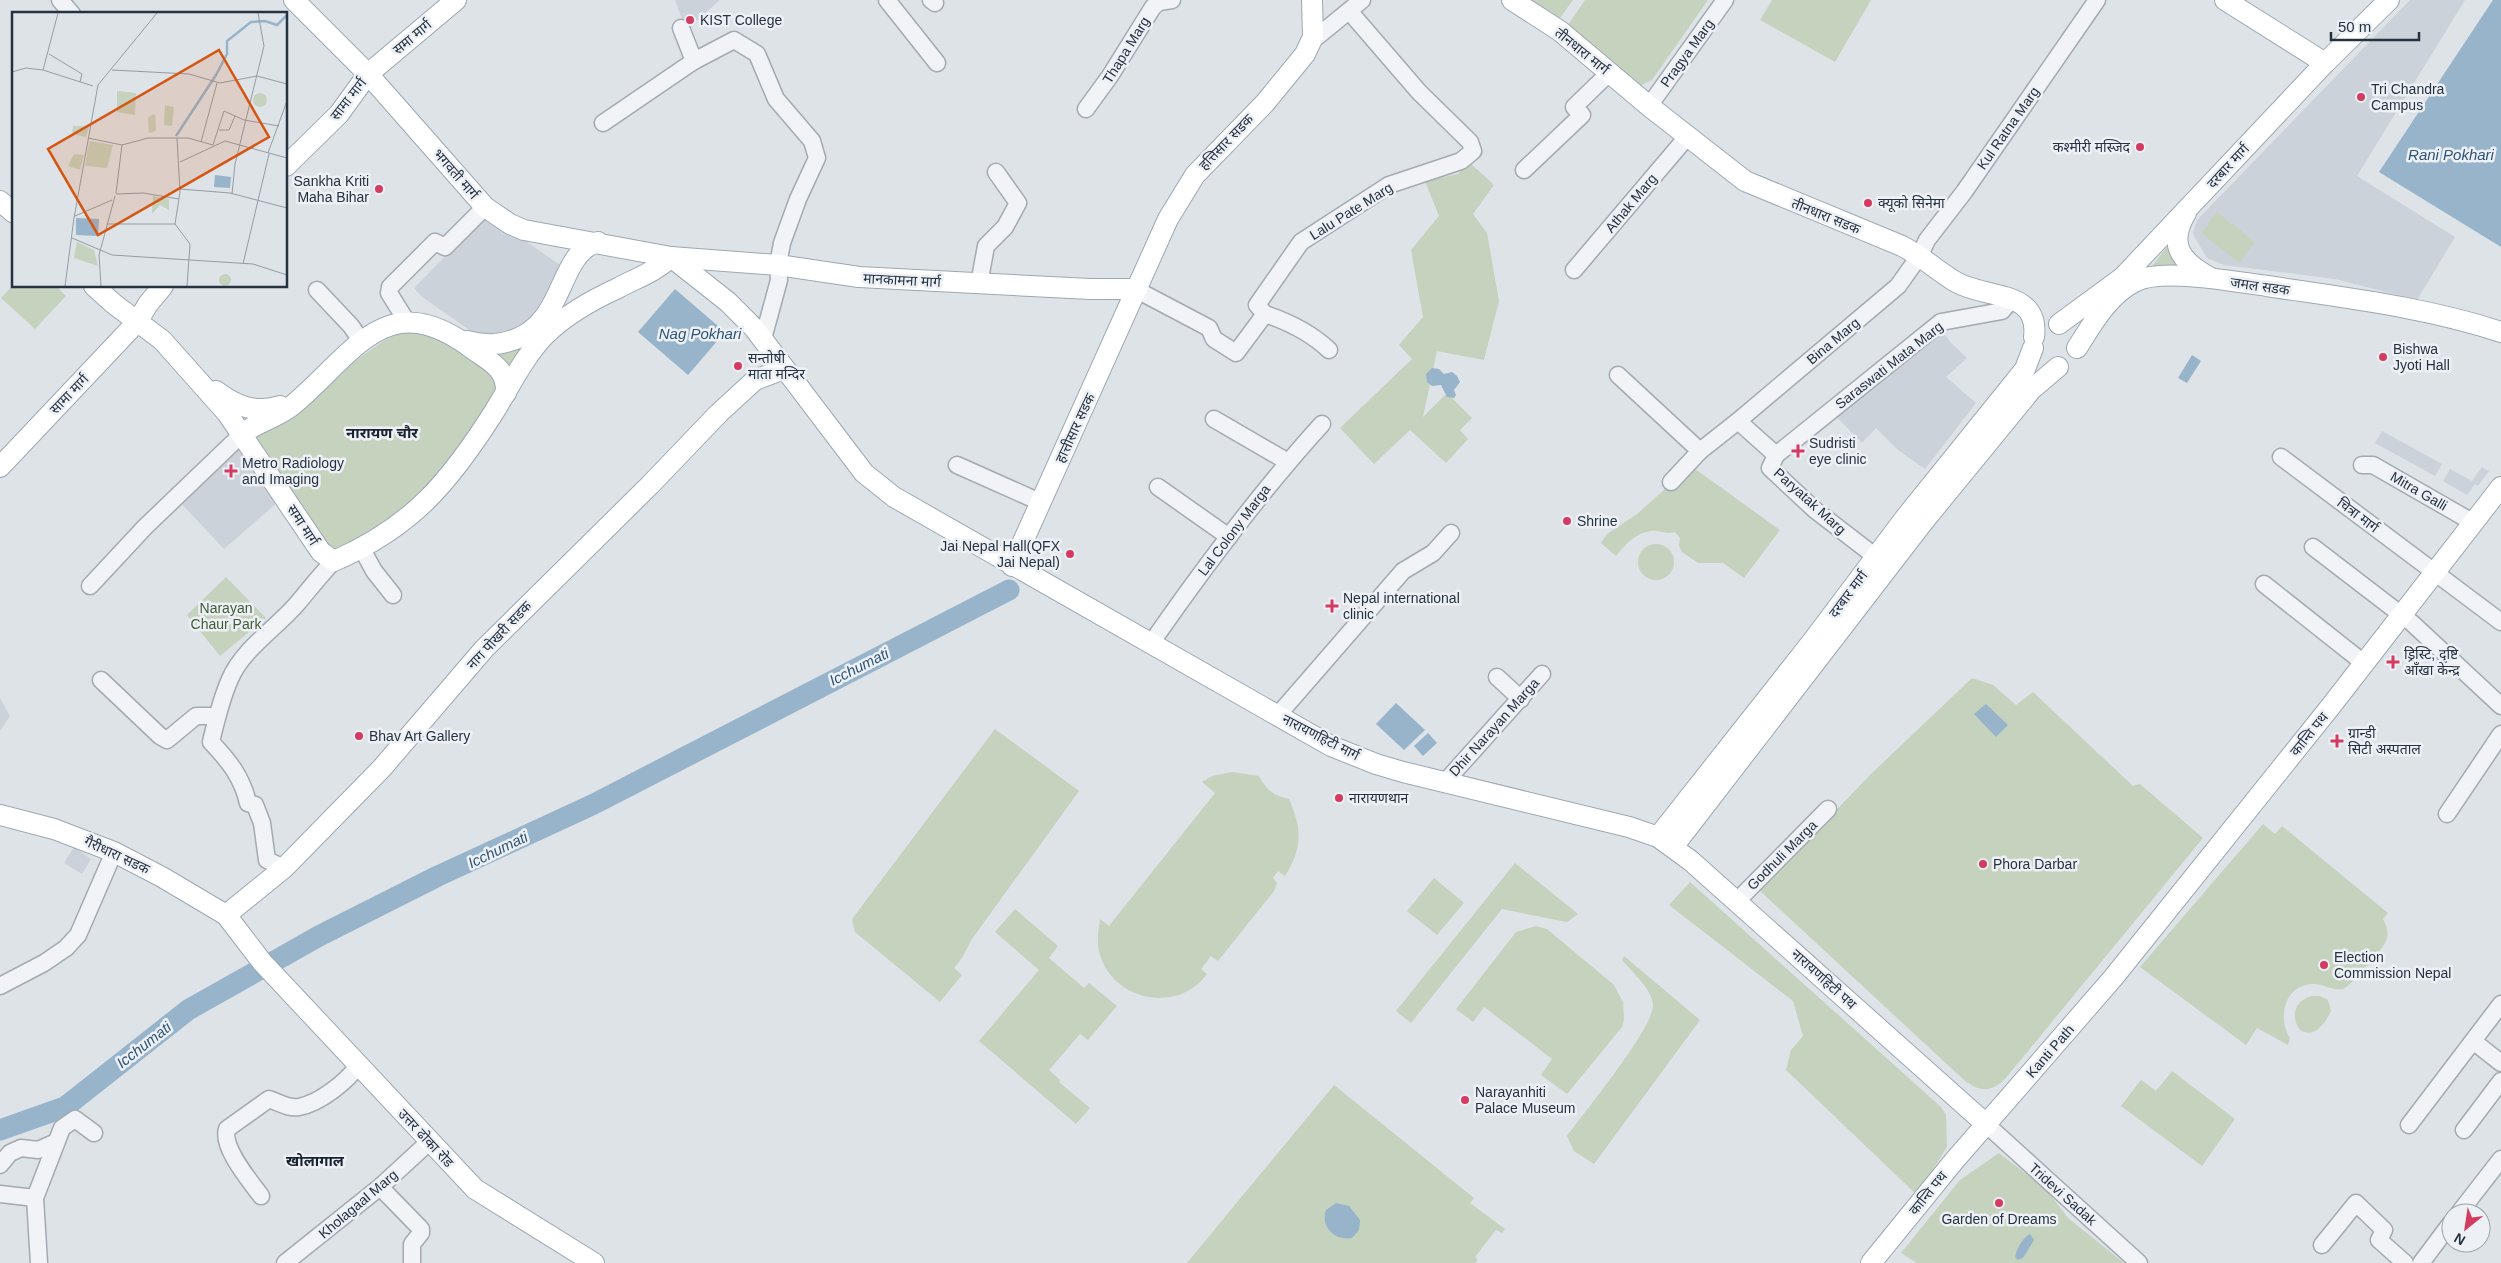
<svg xmlns="http://www.w3.org/2000/svg" width="2501" height="1263" font-family="Arial,'Noto Sans Devanagari',sans-serif">
<rect width="100%" height="100%" fill="#dee3e8"/>
<!-- built -->
<g fill="#ccd2da">
<polygon points="675,0 720,0 686,30"/>
<polygon points="2410,0 2465,0 2357,176 2455,237 2417,300 2335,279 2224,265 2207,258 2195,238 2193,232 2197,220"/>
<polygon points="483,218 507,228 563,267 546,306 507,338 472,332 421,296 414,288"/>
<polygon points="1941,329 1950,342 1967,358 1946,377 1976,403 1925,469 1898,450 1876,428 1862,443 1834,414"/>
<polygon points="2382,431 2442,464 2435,476 2375,443"/>
<polygon points="234,443 278,502 224,549 178,500"/>
<polygon points="2482,467 2489,471 2478,486 2475,484 2467,495 2443,481 2450,469 2472,481"/>
<polygon points="0,698 10,716 0,731"/>
<polygon points="74,847 91,859 82,874 64,863"/>
</g>
<!-- green -->
<g fill="#c5d2be">
<polygon points="1530,0 1573,0 1560,18"/>
<polygon points="1585,0 1708,0 1652,80 1637,87 1566,28"/>
<polygon points="1772,0 1871,0 1835,62 1760,20"/>
<polygon points="1469,162 1494,185 1473,214 1487,233 1499,301 1484,360 1437,351 1423,417 1447,393 1472,418 1460,430 1468,439 1446,463 1410,430 1374,464 1340,428 1412,359 1399,345 1423,317 1411,250 1439,216 1425,181 1458,174"/>
<polygon points="2217,212 2255,242 2239,263 2201,233"/>
<polygon points="2170,247 2179,270 2150,269 2166,248"/>
<polygon points="14,284 14,286 56,286 66,296 35,329 1,298"/>
<polygon points="541,328 510,375 482,348"/>
<polygon points="423,332 482,360 501,387 421,500 339,550 328,549 251,434 385,340 401,333"/>
<path d="M1691,466L1780,530L1744,578L1723,563H1698L1682,552L1679,546L1680,538L1675,532C1666,535 1660,530 1651,531C1635,533 1626,544 1616,556L1601,543L1607,534L1637,514Z"/>
<circle cx="1656" cy="562" r="18"/>
<polygon points="226,577 266,618 220,656 187,615"/>
<path d="M1972,678L1993,685L2016,705L2033,692L2133,786L2140,784L2203,838L2005,1079C1991,1092 1981,1093 1964,1080L1759,890L1872,773Z"/>
<polygon points="995,729 1079,791 972,939 962,958 954,968 962,975 940,1002 855,932 852,919"/>
<path d="M1232,772L1259,776C1266,790 1274,796 1289,799C1302,829 1303,847 1285,876L1278,871L1273,878L1277,883L1274,891L1218,961L1211,956L1201,969L1207,974C1179,1013 1117,1002 1101,958C1096,945 1098,932 1100,919L1109,926L1215,793L1202,782L1212,776Z"/>
<path d="M2263,824L2275,834L2282,826L2388,913L2383,919C2386,925 2390,934 2386,941C2382,950 2351,986 2343,989C2333,991 2323,984 2313,984C2284,985 2277,1018 2290,1038L2288,1045L2257,1028L2246,1045L2140,967Z"/>
<polygon points="1515,863 1578,914 1567,922 1502,909 1411,1023 1396,1011"/>
<polygon points="1434,878 1464,903 1437,935 1407,911"/>
<polygon points="1690,882 1941,1107 1946,1115 1947,1147 1917,1195 1786,1070 1791,1050 1803,1036 1793,1001 1669,905"/>
<polygon points="1015,909 1058,946 1049,958 1084,988 1089,983 1117,1006 1088,1040 1080,1034 1049,1070 1060,1080 1059,1082 1090,1108 1076,1124 979,1041 1039,970 995,932"/>
<polygon points="1536,926 1547,929 1614,985 1623,1002 1624,1019 1622,1027 1567,1094 1541,1075 1552,1059 1484,1007 1473,1022 1456,1009 1516,932"/>
<path d="M1624,956L1700,1020L1594,1164L1574,1151L1567,1136C1583,1114 1656,1025 1653,1004C1651,988 1633,973 1622,960Z"/>
<path d="M2311,996H2320L2328,1000L2331,1011C2325,1024 2314,1039 2300,1030C2290,1016 2295,1001 2311,996Z"/>
<polygon points="2172,1071 2235,1119 2202,1166 2121,1106 2141,1080 2156,1091"/>
<polygon points="1334,1085 1474,1198 1470,1203 1505,1229 1502,1233 1496,1230 1475,1257 1478,1260 1475,1263 1187,1263"/>
<polygon points="1999,1153 2045,1188 2068,1218 2124,1263 1917,1263 1901,1253 1960,1180"/>
</g>
<!-- water -->
<g fill="#97b4ca">
<polygon points="2493,0 2501,0 2501,247 2379,172"/>
<polygon points="675,289 725,332 688,375 638,332"/>
<polygon points="2192,355 2201,361 2187,383 2178,378"/>
<polygon points="1432,368 1439,369 1444,374 1452,372 1457,376 1460,382 1454,390 1456,395 1454,398 1447,397 1441,385 1432,386 1427,382 1426,374"/>
<polygon points="1396,703 1425,730 1404,750 1376,724"/>
<polygon points="1986,704 2008,725 1996,737 1974,714"/>
<polygon points="1428,733 1437,743 1423,756 1414,746"/>
<path d="M1336,1203L1349,1206L1360,1220L1359,1230L1352,1238C1335,1241 1320,1227 1326,1210Z"/>
<path d="M2030,1234L2034,1240L2023,1258L2018,1260L2015,1257C2016,1250 2023,1237 2030,1234Z"/>
</g>
<g fill="none" stroke-linecap="round" stroke-linejoin="round">
<!-- river -->
<polyline stroke="#97b4ca" stroke-width="21" points="0,1130 65,1107 188,1010 319,936 438,876 594,804 1009,590"/>
<defs>
<g id="minor">
<polyline points="60,0 72,14"/>
<polyline points="887,0 937,63"/>
<polyline points="931,0 935,3"/>
<polyline points="681,28 694,61"/>
<polyline points="1313,37 1318,36 1362,0"/>
<polyline points="1649,106 1725,0"/>
<polyline points="1086,109 1110,76 1153,7 1159,2 1172,0"/>
<polyline points="603,123 694,61 734,40 757,54 776,99 812,141 817,158 798,199 782,243 778,265 779,280 763,339"/>
<polyline points="1524,170 1582,115 1574,107 1609,73"/>
<polyline points="1574,270 1687,137"/>
<polyline points="979,284 986,246 1005,227 1018,203 996,172"/>
<polyline points="1135,289 1209,328 1214,339 1236,353 1265,314 1257,305 1301,242 1389,185 1461,161 1473,151 1470,142 1419,92 1350,12"/>
<polyline points="317,290 351,326 362,342"/>
<path d="M1265,314C1289,322 1310,332 1329,350"/>
<polyline points="407,322 389,293 390,287 435,242 445,247 485,207"/>
<polyline points="1618,375 1700,451"/>
<polyline points="1214,419 1288,462"/>
<polyline points="1738,421 1898,286 1920,255 1927,240 1964,192 2097,0"/>
<polyline points="1776,455 1941,322 2002,311 2012,299"/>
<polyline points="2281,457 2501,622"/>
<polyline points="957,465 1040,502"/>
<polyline points="2362,465 2373,465 2474,523"/>
<polyline points="1671,482 1700,451 1738,421 1776,455 1770,468 1815,510 1876,557"/>
<polyline points="1158,487 1229,537"/>
<polyline points="2313,547 2412,623 2501,706"/>
<polyline points="362,549 374,571 393,595"/>
<polyline points="2264,584 2365,664"/>
<polyline points="90,586 145,527 242,434"/>
<path d="M1152,642C1205,566 1260,492 1322,424"/>
<polyline points="1497,677 1521,699"/>
<polyline points="101,680 160,736 167,740 196,716 217,716"/>
<polyline points="1278,715 1403,571 1433,553 1451,533"/>
<polyline points="1446,781 1542,674"/>
<polyline points="2447,814 2501,734"/>
<path d="M284,868L267,860L262,823L255,805L248,803C242,777 229,761 211,742C216,721 221,699 230,679C243,649 275,629 296,605C309,590 320,575 334,561"/>
<polyline points="1736,902 1828,809"/>
<polyline points="0,986 44,963 66,948 78,935 114,852"/>
<polyline points="2473,1041 2501,1063"/>
<polyline points="1987,1125 2139,1263"/>
<polyline points="2409,1125 2501,1004"/>
<polyline points="2464,1130 2501,1081"/>
<polyline points="0,1165 10,1153 21,1148 38,1150 54,1143"/>
<polyline points="380,1187 421,1229 421,1233 412,1244 412,1263"/>
<polyline points="0,1194 35,1198"/>
<path d="M261,1196C250,1181 221,1147 227,1129L269,1099C278,1102 289,1109 299,1107C320,1103 346,1082 358,1066"/>
<polyline points="2459,1213 2501,1159"/>
<polyline points="2322,1245 2356,1203 2384,1230 2379,1240 2405,1263"/>
<polyline points="39,1263 35,1198 62,1128 75,1119 94,1133"/>
<polyline points="285,1263 380,1187 429,1142"/>
<polyline points="2421,1263 2451,1223"/>
</g>
<g id="major">
<polyline points="294,0 368,74 485,207 510,224 524,230 671,257 778,265 859,277 1090,289 1135,289"/>
<path d="M1512,0L1560,31L1649,106L1745,181L1902,246C1922,256 1937,271 1956,282C1985,299 2040,289 2034,337"/>
<polyline points="2225,0 2325,63"/>
<polyline points="286,166 339,114 368,74 456,0"/>
<polyline points="0,201 14,213"/>
<path d="M2186,213C2167,245 2181,262 2211,278"/>
<polyline points="671,257 728,302 754,328 864,473 894,497 1331,746 1376,764 1403,772 1629,827 1658,837 1691,861 1987,1125"/>
<path d="M94,286L114,304L162,340L227,413L321,552L334,561C412,527 449,483 494,412C510,386 525,355 546,334C566,315 592,300 616,289C636,278 654,273 671,257"/>
<polyline points="2059,324 2123,277 2325,63 2389,0"/>
<path d="M467,341C485,345 498,346 516,339C566,320 558,253 598,242"/>
<path d="M2077,348C2093,323 2109,294 2136,281C2165,268 2235,282 2267,286C2346,298 2425,307 2501,332"/>
<path d="M216,391C236,406 255,414 280,406"/>
<path d="M242,434C258,421 278,418 294,404C356,351 388,284 474,350C491,362 507,369 506,393"/>
<polyline points="0,467 138,321 148,304 163,286"/>
<polyline points="1012,566 1168,219 1195,175 1265,103 1305,54 1313,37 1312,0"/>
<polyline points="0,815 54,829 114,852 162,877 226,915 262,962 475,1189 594,1263"/>
<polyline points="1658,837 1811,643 1905,518 2017,379 2025,369 2033,348"/>
<polyline points="1673,847 1924,521 2031,390 2058,367"/>
<polyline points="226,915 284,868 382,768 484,649 650,485 719,413 755,380 784,369"/>
<polyline points="1871,1263 1954,1161 2113,978 2331,706 2501,487"/>
</g>
</defs>
<!-- minor casing -->
<use href="#minor" stroke="#a3aab2" stroke-width="19"/>
<!-- major casing -->
<use href="#major" stroke="#9ca8b4" stroke-width="22"/>
<!-- minor -->
<use href="#minor" stroke="#f1f3f6" stroke-width="16"/>
<!-- major -->
<use href="#major" stroke="#fff" stroke-width="20"/>
</g>
<!-- markers -->
<g fill="#d43b60" stroke="#edf1f6" stroke-width="2">
<circle cx="690" cy="20" r="5"/>
<circle cx="2361" cy="97" r="5"/>
<circle cx="2140" cy="147" r="5"/>
<circle cx="379" cy="189" r="5"/>
<circle cx="1868" cy="203" r="5"/>
<circle cx="2383" cy="357" r="5"/>
<circle cx="738" cy="366" r="5"/>
<path d="M1795.5 443.5h5v5h5v5h-5v5h-5v-5h-5v-5h5z"/>
<path d="M228.5 463.5h5v5h5v5h-5v5h-5v-5h-5v-5h5z"/>
<circle cx="1567" cy="521" r="5"/>
<circle cx="1070" cy="554" r="5"/>
<path d="M1329.5 598.5h5v5h5v5h-5v5h-5v-5h-5v-5h5z"/>
<path d="M2390.5 654.5h5v5h5v5h-5v5h-5v-5h-5v-5h5z"/>
<circle cx="359" cy="736" r="5"/>
<path d="M2334.5 733.5h5v5h5v5h-5v5h-5v-5h-5v-5h5z"/>
<circle cx="1339" cy="798" r="5"/>
<circle cx="1983" cy="864" r="5"/>
<circle cx="2324" cy="965" r="5"/>
<circle cx="1465" cy="1100" r="5"/>
<circle cx="1999" cy="1203" r="5"/>
</g>
<g text-anchor="middle" stroke-width="5" stroke-linejoin="round" paint-order="stroke">
<!-- poi labels -->
<g font-size="14" fill="#263240" stroke="#edf1f6" text-anchor="start">
<text x="700" y="25">KIST College</text>
<text x="2371" y="94">Tri Chandra<tspan x="2371" dy="16">Campus</tspan></text>
<text x="2130" y="152" text-anchor="end">कश्मीरी मस्जिद</text>
<text x="369" y="186" text-anchor="end">Sankha Kriti<tspan x="369" dy="16">Maha Bihar</tspan></text>
<text x="1878" y="208">क्यूको सिनेमा</text>
<text x="2393" y="354">Bishwa<tspan x="2393" dy="16">Jyoti Hall</tspan></text>
<text x="748" y="363">सन्तोषी<tspan x="748" dy="16">माता मन्दिर</tspan></text>
<text x="1809" y="448">Sudristi<tspan x="1809" dy="16">eye clinic</tspan></text>
<text x="242" y="468">Metro Radiology<tspan x="242" dy="16">and Imaging</tspan></text>
<text x="1577" y="526">Shrine</text>
<text x="1060" y="551" text-anchor="end">Jai Nepal Hall(QFX<tspan x="1060" dy="16">Jai Nepal)</tspan></text>
<text x="1343" y="603">Nepal international<tspan x="1343" dy="16">clinic</tspan></text>
<text x="2404" y="659">ड्रिस्टि, दृष्टि<tspan x="2404" dy="16">आँखा केन्द्र</tspan></text>
<text x="2348" y="738">ग्रान्डी<tspan x="2348" dy="16">सिटी अस्पताल</tspan></text>
<text x="369" y="741">Bhav Art Gallery</text>
<text x="1349" y="803">नारायणथान</text>
<text x="1993" y="869">Phora Darbar</text>
<text x="2334" y="962">Election<tspan x="2334" dy="16">Commission Nepal</tspan></text>
<text x="1475" y="1097">Narayanhiti<tspan x="1475" dy="16">Palace Museum</tspan></text>
<text x="1999" y="1224" text-anchor="middle">Garden of Dreams</text>
</g>
<!-- street labels -->
<g font-size="14" fill="#263240" stroke="#edf1f6">
<text transform="translate(412 37) rotate(-40)" y="5">समा मार्ग</text>
<text transform="translate(1126 50) rotate(-58)" y="5">Thapa Marg</text>
<text transform="translate(1582 51) rotate(39)" y="5">तीनधारा मार्ग</text>
<text transform="translate(1687 53) rotate(-54)" y="5">Pragya Marg</text>
<text transform="translate(348 99) rotate(-52)" y="5">सामा मार्ग</text>
<text transform="translate(2008 128) rotate(-55)" y="5">Kul Ratna Marg</text>
<text transform="translate(1226 142) rotate(-46)" y="5">हत्तिसार सडक</text>
<text transform="translate(2228 166) rotate(-47)" y="5">दरबार मार्ग</text>
<text transform="translate(456 174) rotate(49)" y="5">भगवती मार्ग</text>
<text transform="translate(1631 203) rotate(-50)" y="5">Athak Marg</text>
<text transform="translate(1351 211) rotate(-32)" y="5">Lalu Pate Marg</text>
<text transform="translate(1826 216) rotate(22)" y="5">तीनधारा सडक</text>
<text transform="translate(902 280) rotate(3)" y="5">मानकामना मार्ग</text>
<text transform="translate(2260 286) rotate(8)" y="5">जमल सडक</text>
<text transform="translate(1833 341) rotate(-40)" y="5">Bina Marg</text>
<text transform="translate(1889 365) rotate(-38)" y="5">Saraswati Mata Marg</text>
<text transform="translate(69 394) rotate(-46)" y="5">सामा मार्ग</text>
<text transform="translate(1075 428) rotate(-65)" y="5">हात्तीसार सडक</text>
<text transform="translate(2419 491) rotate(30)" y="5">Mitra Galli</text>
<text transform="translate(1810 501) rotate(42)" y="5">Paryatak Marg</text>
<text transform="translate(2358 515) rotate(37)" y="5">चित्रा मार्ग</text>
<text transform="translate(303 525) rotate(57)" y="5">समा मार्ग</text>
<text transform="translate(1234 530) rotate(-53)" y="5">Lal Colony Marga</text>
<text transform="translate(1848 594) rotate(-53)" y="5">दरबार मार्ग</text>
<text transform="translate(499 635) rotate(-47)" y="5">नाग पोखरी सडक</text>
<text transform="translate(1494 727) rotate(-48)" y="5">Dhir Narayan Marga</text>
<text transform="translate(2309 734) rotate(-51)" y="5">कान्ति पथ</text>
<text transform="translate(1321 737) rotate(27)" y="5">नारायणहिटी मार्ग</text>
<text transform="translate(117 855) rotate(25)" y="5">गैरीधारा सडक</text>
<text transform="translate(1782 855) rotate(-45)" y="5">Godhuli Marga</text>
<text transform="translate(1824 979) rotate(42)" y="5">नारायणहिटी पथ</text>
<text transform="translate(2050 1051) rotate(-49)" y="5">Kanti Path</text>
<text transform="translate(426 1138) rotate(47)" y="5">उत्तर ढोका रोड</text>
<text transform="translate(1928 1193) rotate(-51)" y="5">कान्ति पथ</text>
<text transform="translate(2063 1194) rotate(42)" y="5">Tridevi Sadak</text>
<text transform="translate(358 1204) rotate(-40)" y="5">Kholagaal Marg</text>
</g>
<!-- park labels -->
<g font-size="14" fill="#3e5c33" stroke="#edf1f6">
<text x="226" y="613">Narayan<tspan x="226" dy="16">Chaur Park</tspan></text>
</g>
<!-- water labels -->
<g font-size="15" font-style="italic" fill="#2e5475" stroke="#edf1f6">
<text x="2451" y="160">Rani Pokhari</text>
<text x="700" y="339">Nag Pokhari</text>
<text transform="translate(859 667) rotate(-27)" y="5">Icchumati</text>
<text transform="translate(498 850) rotate(-26)" y="5">Icchumati</text>
<text transform="translate(144 1045) rotate(-38)" y="5">Icchumati</text>
</g>
<!-- neighbourhood labels -->
<g font-size="15" font-weight="bold" fill="#192330" stroke="#edf1f6">
<text x="382" y="438">नारायण चौर</text>
<text x="315" y="1166">खोलागाल</text>
</g>
</g>
<!-- overview -->
<g transform="translate(12 12)">
<rect width="275" height="275" fill="#dee3e8"/>
<path d="M105,79L124,81L123,103L105,100ZM241 88a7 7 0 1 1 14 0a7 7 0 1 1-14 0ZM153,93L162,95L160,114L152,113ZM143,102L144,119L137,121L136,105ZM61,114H77L74,125L60,122ZM77,129L101,133L95,156L73,154ZM62,142L72,143L68,158L56,154ZM141,184L157,187V198L148,193L140,202ZM65,230L82,238L86,254L62,246ZM207 268a6 6 0 1 1 12 0a6 6 0 1 1-12 0Z" fill="#c5d2be"/>
<path d="M203,163L219,165L218,176L202,175ZM64,206L87,207L86,224L64,223Z" fill="#97b4ca"/>
<path fill="none" stroke="#97b4ca" stroke-width="2.5" d="M164,124L204,63L215,42V29L239,10L253,9L265,13L275,3"/>
<path fill="none" stroke="#949ca5" stroke-width="1" d="M37,42L70,62L68,70M31,58L46,1M100,58L177,62L208,71L245,64L275,72M0,60L14,56L31,58L81,74M207,118H217L223,104M76,126L110,133L136,126H176L201,133M189,130L205,71M201,133L212,99L232,108L267,114M256,141L275,89M168,150L213,129L275,146M168,177L218,181L275,196M104,181L110,133M104,182L131,181L167,187M220,182L223,152L252,34L246,1M63,204L100,188M95,212H163M163,212L168,180L165,126M163,212L178,232L175,274M60,226L100,243L178,248M178,248L241,252L275,263M231,252L257,142M53,274L62,206L86,73L145,1M89,274L87,243L103,184"/>
<path fill="#d55511" fill-opacity="0.15" stroke="#d55511" stroke-width="2.5" d="M207,38L257,125L86,223L36,137Z"/>
<rect width="275" height="275" fill="none" stroke="#263240" stroke-width="2.5"/>
</g>
<!-- north arrow -->
<g transform="translate(2466 1228) rotate(210)"><circle r="24" fill="#edf1f6" stroke="#9da5ad"/>
<path d="M0-4L9 19L0 12L-9 19Z" fill="#d43b60"/>
<text y="-8" font-size="14" font-weight="bold" text-anchor="middle" fill="#263240">N</text>
</g>
<!-- scale -->
<path d="M2331 32v8h88v-8" fill="none" stroke="#263240" stroke-width="2.5"/>
<text x="2338" y="32" font-size="15" fill="#263240" stroke="#edf1f6" stroke-width="4" paint-order="stroke">50 m</text>
</svg>
